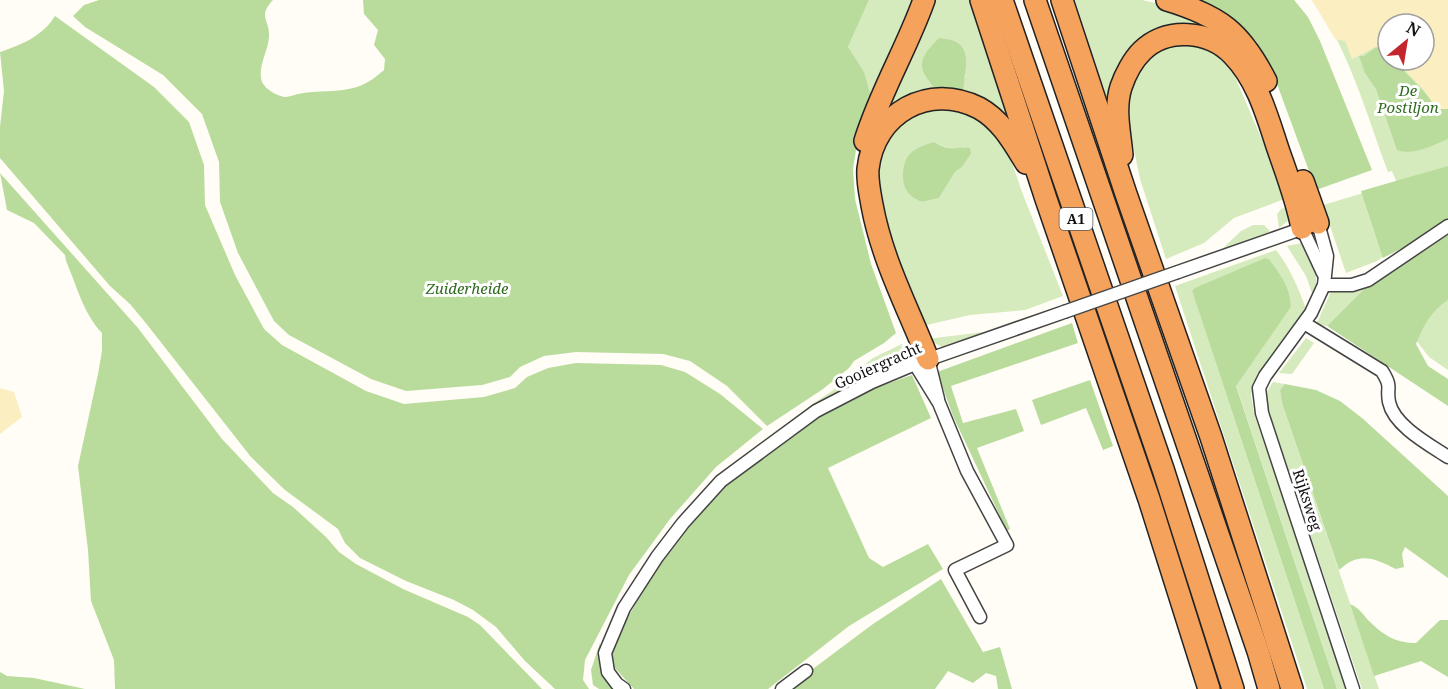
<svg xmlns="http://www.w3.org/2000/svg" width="1448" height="689" font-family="'Noto Serif',serif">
<rect width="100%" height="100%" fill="#fffdf5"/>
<!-- green -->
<g fill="#d5ebbd" fill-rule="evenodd">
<polygon points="869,0 913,0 873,104 848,47"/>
<polygon points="926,0 970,0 1014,136 963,96 962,85 966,74 938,92 883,112"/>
<polygon points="1075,0 1142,0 1160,4 1227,33 1171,26 1110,108"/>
<path d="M1312,0H1448V212L1377,261L1346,273L1323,205L1397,183L1392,171L1388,172C1369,121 1346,41 1312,0ZM1388,24H1424V60H1388Z"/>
<polygon points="1175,41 1199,41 1220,57 1232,70 1287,198 1234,218 1204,243 1166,259 1140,179 1127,116 1130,86 1150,53"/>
<path d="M940,106L964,109L991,128L1009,154L1022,192L1063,296L1025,310L970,315L918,327L878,203V159L893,127L916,110ZM934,142C944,147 952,151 964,147L971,154L962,167L955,172L939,198L922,202L916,199Z"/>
<polygon points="1292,205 1289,220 1279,228 1277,214 1281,209"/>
<polygon points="1253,225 1264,225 1272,233 1219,252 1241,231"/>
<path d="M1302,243C1315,259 1320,276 1313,296L1306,276L1287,246Z"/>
<path d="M1276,250C1290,268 1298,287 1306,309L1256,378L1251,395L1254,413L1348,689H1337L1236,385L1291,307C1291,288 1280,274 1269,259L1265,258L1192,291L1324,689H1307L1175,286Z"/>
<polygon points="1448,258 1448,370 1429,357 1402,322"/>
<polygon points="1366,287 1327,326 1316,325 1332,289"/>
<polygon points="1000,330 946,349 927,339"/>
<polygon points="1306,338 1314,343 1292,374 1279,373"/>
<polygon points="902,344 905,347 902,358 897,364 878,372 807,408 839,386 873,358"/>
<polygon points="1273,382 1285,384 1280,390 1282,403 1379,689 1362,689 1267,406 1266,393"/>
</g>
<!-- forest -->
<g fill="#b9dc9c">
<path d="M99,0H273C257,17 270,19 269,37C268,52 257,67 262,82C266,90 276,95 284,97C289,97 293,95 298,94C317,90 339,93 357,87C368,83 376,77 384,70L385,59L374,45L378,30L364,14L363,0H869L848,47L864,72L873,104L856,150L853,169L855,199L871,264L896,333L884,343L854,361L849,368L823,389L767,426L727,386L690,361L663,354L576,352L544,356L520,367L510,377L482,385L406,391L371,379L289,335L274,321L238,253L220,202L219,162L202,114L163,75L85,27L73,16L84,5Z"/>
<polygon points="1201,0 1294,0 1308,17 1320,41 1372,170 1316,190 1270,65 1256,41 1239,24"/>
<path d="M55,16L154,87L189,122L204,165L205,205L235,275L264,329L282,345L366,391L404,404L484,397L515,388L527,377L548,368L576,363L661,365L685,372L720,394L763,429L716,467L670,519L629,575L585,660L583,680L589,689H555L525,661L496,627L473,610L454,600L406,581L360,558L345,543L338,529L285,490L251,457L145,322L130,304L110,286L0,158V127L4,91L0,52C21,45 43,36 55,16Z"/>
<path d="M939,38C943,39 950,39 954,41C975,49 962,80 963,96L938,92C917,68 916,61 939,38Z"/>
<path d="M1376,47L1388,50V60H1394L1440,109H1448V139C1433,145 1413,156 1397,150L1376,89L1365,73L1359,56H1364Z"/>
<path d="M934,142C953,153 953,146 970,148L971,154L962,167L955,172L939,198L922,202C917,200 910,196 907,191C901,182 902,163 909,155C916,147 925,145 934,142Z"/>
<polygon points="1448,166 1448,219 1416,241 1383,258 1361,191"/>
<path d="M0,173L138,328L222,439L273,493L293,507L326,537L339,552L356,564L403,589L468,617L480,625L542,689H115L114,660L91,601L88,550L78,466L98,374L102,351V333C83,313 77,286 66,261L65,255L34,223L7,210Z"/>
<path d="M1448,235V300C1431,311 1423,326 1416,344L1428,366L1448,379V406L1327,326L1366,287L1373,285Z"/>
<path d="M1265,258L1269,259C1280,274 1291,288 1291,307L1236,386L1337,689H1324L1192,291L1195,288Z"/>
<polygon points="1072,323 1078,343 951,386 963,423 1016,409 1024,431 977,448 1010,529 1007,531 953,416 937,372"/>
<polygon points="912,375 931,418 828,468 869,558 883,567 928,544 943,569 849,626 768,689 634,689 613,666 611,656 614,643 648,581 690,518 762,451 833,408 875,388"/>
<polygon points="1090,380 1113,446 1103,450 1086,408 1041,425 1032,400"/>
<path d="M1285,384L1316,390L1340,401L1362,418L1448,496V578L1405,547L1402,554L1404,567L1396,569C1374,558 1359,551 1339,570L1282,403L1280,390Z"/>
<polygon points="941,579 983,652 1000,647 1012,689 998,689 996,676 986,673 973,683 948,671 935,689 786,689 873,624"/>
<path d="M1350,604C1359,608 1362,613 1368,620C1383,635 1395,643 1416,643L1440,620H1448V677L1421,661L1374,676Z"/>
<polygon points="600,643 601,665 618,689 599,689 593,685 591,670"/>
<polygon points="0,672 7,676 34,678 85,689 0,689"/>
</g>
<!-- sand -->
<g fill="#fbeec1">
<polygon points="1312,0 1448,0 1448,109 1440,109 1432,102 1423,89 1394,60 1424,60 1424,24 1388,24 1388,50 1376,47 1352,59 1345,41 1335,39"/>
<polygon points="0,388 14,392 22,417 0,434"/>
</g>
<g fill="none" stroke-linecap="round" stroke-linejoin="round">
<defs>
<g id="street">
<polyline points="1302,228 1323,273"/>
<polyline points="1178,272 1318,223 1327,256 1324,285 1311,313 1265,376 1259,388 1262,413 1353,689"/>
<polyline points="1324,285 1352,285 1368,280 1448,226"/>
<path d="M1304,323L1382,371C1393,389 1386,386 1389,402C1394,426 1430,445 1448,457"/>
<polyline points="928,359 938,399"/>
<polyline points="915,364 939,403 967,471 1007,545 955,570 980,617"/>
<polyline points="624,689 617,684 608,672 605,653 624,608 657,557 683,523 721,481 816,411 872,382 915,364 1064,312"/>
<polyline points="782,689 806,671"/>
</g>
<g id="highway">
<polyline points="981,0 1046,199 1149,499 1209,689"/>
<polyline points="1002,0 1163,469 1233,689"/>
<polyline points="1035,0 1258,651 1269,689"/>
<polyline points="1062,0 1126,194 1211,437 1292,689"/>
<path d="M1167,0C1220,16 1241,32 1266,81"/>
<path d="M865,141C880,92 907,48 924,0"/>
<path d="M1122,155C1120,133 1114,109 1121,87C1125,75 1133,60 1142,51C1167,27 1209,30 1233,55C1258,81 1267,116 1278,149C1287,175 1297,201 1302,228"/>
<polyline points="1303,181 1318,223"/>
<path d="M928,359C908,308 882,260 872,205C870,193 867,181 868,169C874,113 929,82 979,108C1001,120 1013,142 1026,163"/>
</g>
</defs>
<!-- street casing -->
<use href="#street" stroke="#444" stroke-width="15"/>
<!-- highway casing -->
<use href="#highway" stroke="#222" stroke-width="24"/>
<!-- street -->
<use href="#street" stroke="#fff" stroke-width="12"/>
<!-- highway -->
<use href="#highway" stroke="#f5a25d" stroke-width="21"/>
<defs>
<polyline id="street-bridge" points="1064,312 1178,272"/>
</defs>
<!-- street-bridge casing -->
<use href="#street-bridge" stroke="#444" stroke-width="15" stroke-linecap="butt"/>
<!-- street-bridge -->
<use href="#street-bridge" stroke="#fff" stroke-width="12"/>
</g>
<g text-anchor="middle" stroke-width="6" stroke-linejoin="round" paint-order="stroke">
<!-- shield labels -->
<rect fill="#fff" stroke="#585858" stroke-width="1.5" x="1059.5" y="208" width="33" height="22" rx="4.5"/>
<g font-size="14" font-weight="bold" fill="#111">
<text x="1076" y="224">A1</text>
</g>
<!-- park labels -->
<g font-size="15" font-style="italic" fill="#2f6b1f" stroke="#fff">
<text x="1408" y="96">De<tspan x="1408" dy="17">Postiljon</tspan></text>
<text x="467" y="294">Zuiderheide</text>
</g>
<!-- street labels -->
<g font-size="15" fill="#111" stroke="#fff">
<text transform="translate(878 366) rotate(-24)" y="5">Gooiergracht</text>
<text transform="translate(1307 500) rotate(72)" y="5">Rijksweg</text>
</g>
</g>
<!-- north arrow -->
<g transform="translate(1406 42) rotate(30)"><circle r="28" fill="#ffffff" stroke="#a0a0a0" stroke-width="1.5"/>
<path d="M0-4.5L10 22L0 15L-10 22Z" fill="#c4262e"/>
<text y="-9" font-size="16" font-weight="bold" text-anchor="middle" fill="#111111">N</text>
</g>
</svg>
